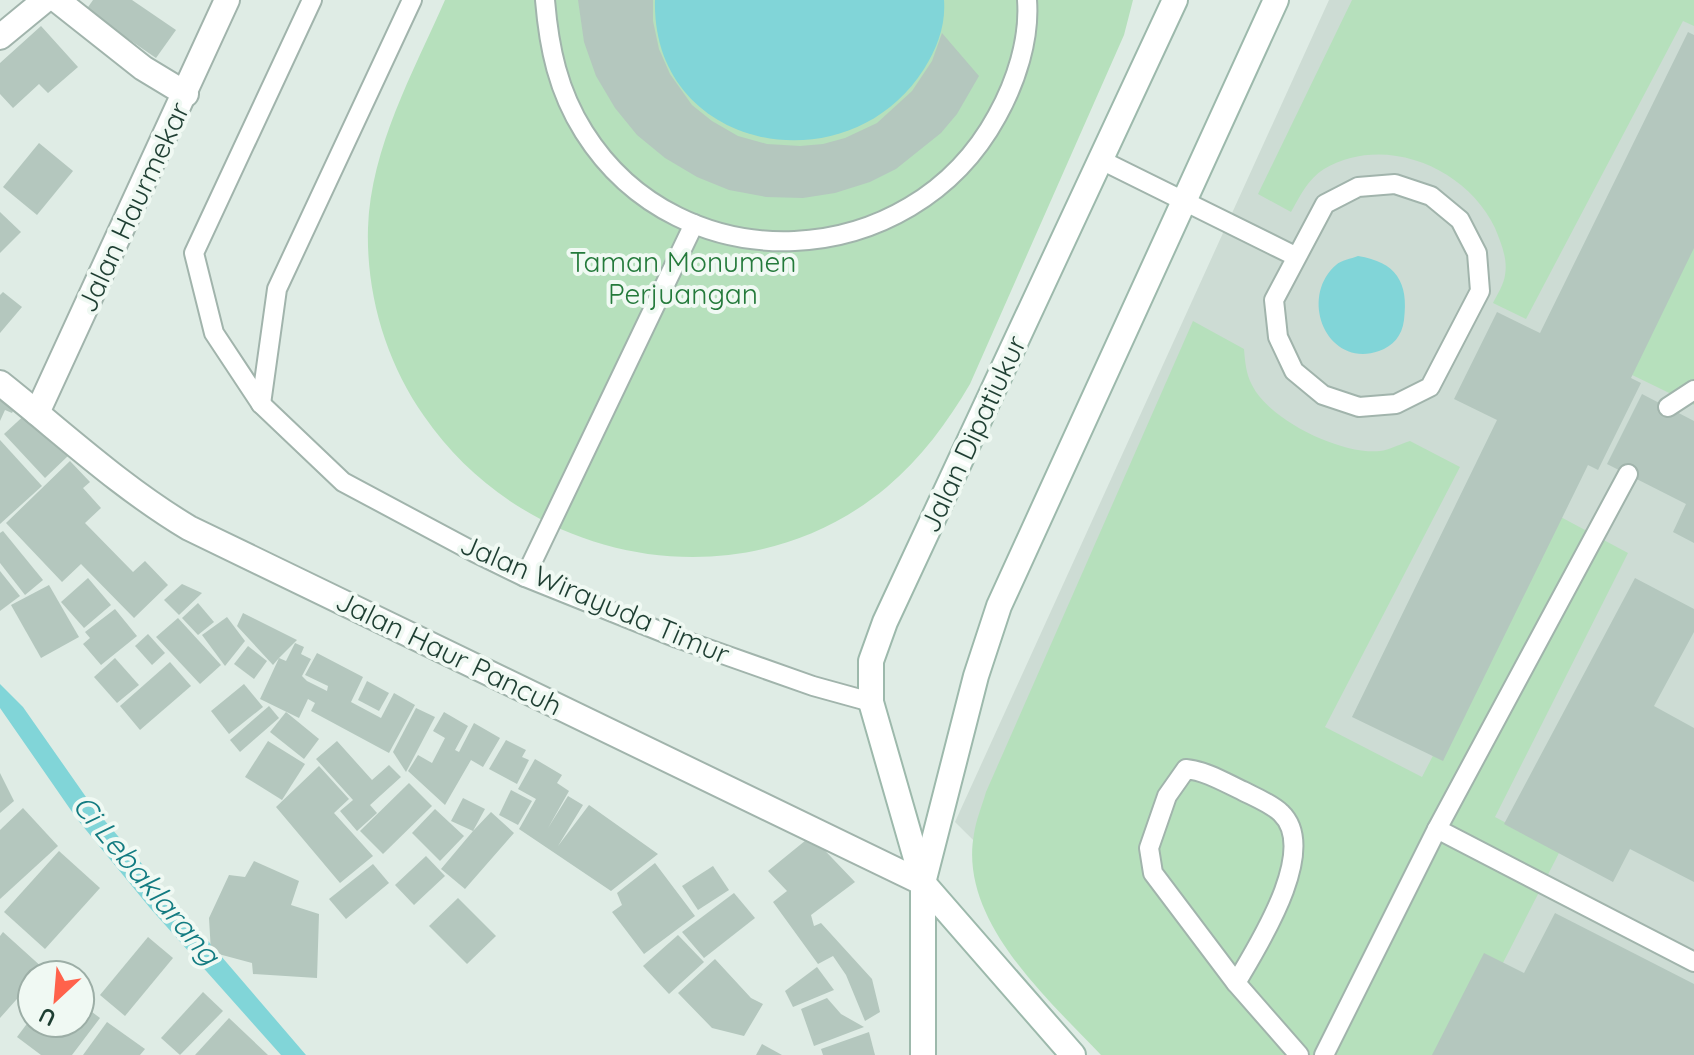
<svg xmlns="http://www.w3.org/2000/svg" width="1694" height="1055" font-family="Quicksand,sans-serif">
<rect width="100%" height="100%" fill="#dfece5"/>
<!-- built -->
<polygon fill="#cddcd4" points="1329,0 1694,0 1694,1055 1190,1055 955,822"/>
<!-- green -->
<g fill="#b6e0bc">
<path d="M445,0H1133L1124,35L970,384C947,423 922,457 887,487C744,607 527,566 424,416C386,362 366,294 368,228C371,147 413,73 445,0Z"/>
<path d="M1352,0H1694V26L1683,21L1526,319L1493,303C1497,295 1504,284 1505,275C1508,259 1501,243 1495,228C1467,168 1385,133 1324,169C1308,179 1300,196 1291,212L1258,194Z"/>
<polygon points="1694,237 1694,405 1626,372"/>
<path d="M1193,321L1244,349C1245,361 1246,374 1252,385C1269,420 1341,455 1380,451C1389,450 1400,444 1410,441L1460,467L1325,727L1422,777L1557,515L1628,553L1495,817L1560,851L1456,1055H1101C1048,999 958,920 974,834C976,820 982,806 986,792Z"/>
</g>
<!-- water -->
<g fill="#81d5d8">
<path d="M655,0H944C946,25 937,48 924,69C848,189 651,152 655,0Z"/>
<path d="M1358,256C1396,262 1409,282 1404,320C1402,336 1393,346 1379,351C1327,369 1298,298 1336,265C1341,260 1351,259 1358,256Z"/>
<polygon points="0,684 23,707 93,807 306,1055 281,1055 150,908 77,819 0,708"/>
</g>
<!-- building -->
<g fill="#b4c7be">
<polygon points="93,0 132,0 176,30 156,58 86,10"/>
<polygon points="578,0 653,0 653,21 659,49 670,74 692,105 712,121 738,136 767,144 800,146 823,144 845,138 877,123 912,91 932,61 942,33 979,76 957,114 941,133 896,169 870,182 835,193 803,198 766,197 729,190 697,177 665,158 637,135 615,108 596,76 584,42"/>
<polygon points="41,26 78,67 48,93 39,84 13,108 0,94 0,63"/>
<polygon points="1688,32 1694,35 1694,248 1631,378 1641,383 1598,470 1588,465 1443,761 1352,717 1497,420 1454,399 1497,312 1540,333"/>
<polygon points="39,143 73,171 37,215 3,187"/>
<polygon points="0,212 21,232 0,253"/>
<polygon points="3,292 22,307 0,333 0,295"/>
<polygon points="0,393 15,407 12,413 5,410 0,421"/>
<polygon points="1642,394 1694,421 1694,543 1673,532 1686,504 1607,464"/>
<polygon points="29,411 70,454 45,478 4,434"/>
<polygon points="0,440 42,486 0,524"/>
<polygon points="70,461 90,482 83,488 101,508 85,523 133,572 145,561 168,585 134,618 81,564 62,582 6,523"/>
<polygon points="3,531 43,580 25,595 0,563 0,533"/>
<polygon points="0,571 20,596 0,611"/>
<polygon points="88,578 111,605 84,628 61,602"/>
<polygon points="1635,578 1694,609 1694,632 1654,706 1694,728 1694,882 1630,849 1613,882 1504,824"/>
<polygon points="182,584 202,593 179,615 164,600"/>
<polygon points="49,585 79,637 41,658 11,605"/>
<polygon points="198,603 214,622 198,635 182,618"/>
<polygon points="115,609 137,636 101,665 83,644 90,638 85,632"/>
<polygon points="243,613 297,640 279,658 286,661 295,643 304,647 301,654 311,659 302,676 307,681 327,691 328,686 305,675 317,653 363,677 351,702 381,718 394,693 415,705 389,753 311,711 315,703 308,699 299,718 260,699 279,658 273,665 237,626"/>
<polygon points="227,617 245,641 225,666 202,635"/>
<polygon points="178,618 221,665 200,684 156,637"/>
<polygon points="148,634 165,653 152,665 135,646"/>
<polygon points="248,646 267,661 254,679 234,664"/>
<polygon points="115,658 139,685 117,703 94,677"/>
<polygon points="170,662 191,686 140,730 120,706"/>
<polygon points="367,681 389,693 379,711 358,700"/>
<polygon points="244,684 263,707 229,734 211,711"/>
<polygon points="269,706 279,718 240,752 230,740"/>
<polygon points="416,708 435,717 406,772 393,752"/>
<polygon points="286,712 319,739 304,759 270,732"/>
<polygon points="444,712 468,726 455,750 459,752 474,723 500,738 483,767 471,760 445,805 408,771 418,755 432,763 445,738 433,731"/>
<polygon points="506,740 526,750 522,757 529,760 517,784 489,769"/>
<polygon points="268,741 305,764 282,800 245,777"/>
<polygon points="337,741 372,780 389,765 401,777 370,805 377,813 357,831 340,811 353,800 316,759"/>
<polygon points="535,759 562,775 557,783 569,791 548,828 568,796 583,805 558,846 589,805 658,854 611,891 519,829 536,799 518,789"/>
<polygon points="319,766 349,799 334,813 373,856 340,883 276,807"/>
<polygon points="0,773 14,801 0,813"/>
<polygon points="409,783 432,806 383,854 360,831"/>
<polygon points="511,790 532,801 518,825 499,815"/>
<polygon points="463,798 485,809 473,831 491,812 514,833 465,889 441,869 473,831 451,821"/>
<polygon points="23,808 58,846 0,899 0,830"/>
<polygon points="435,809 464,836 440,861 412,833"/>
<polygon points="811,836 855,882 811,915 814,926 821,923 872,979 880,1012 865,1021 846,975 833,956 818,964 773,902 787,891 768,871"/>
<polygon points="59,851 100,888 45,949 4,912"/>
<polygon points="426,856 445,876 414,905 395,885"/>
<polygon points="254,861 299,881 291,905 319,914 317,978 253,974 252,963 211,952 209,918 229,875 245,877"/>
<polygon points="655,863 695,916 644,954 612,912 622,905 617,893"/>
<polygon points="373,864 389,883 346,919 329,899"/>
<polygon points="713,866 729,890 698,910 682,886"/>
<polygon points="734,893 755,918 704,958 682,932"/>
<polygon points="458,898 496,936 467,964 429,926"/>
<polygon points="1555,913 1694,984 1694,1055 1432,1055 1484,953 1524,973"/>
<polygon points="3,932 44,969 38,975 32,975 32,982 0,1018 0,936"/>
<polygon points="678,935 704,962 669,994 643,966"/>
<polygon points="148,937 173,958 125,1016 100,995"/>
<polygon points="715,959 751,998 763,1004 744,1036 712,1028 678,993"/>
<polygon points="817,967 834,990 793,1007 785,991"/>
<polygon points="203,992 223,1011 180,1055 161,1038"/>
<polygon points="827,998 841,1014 864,1027 814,1046 801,1009"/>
<polygon points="80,1003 100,1018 72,1055 41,1055 17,1037 32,1017 32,1023 80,1023"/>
<polygon points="229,1018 268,1055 195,1055"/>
<polygon points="107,1022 145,1049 140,1055 83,1055"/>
<polygon points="869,1032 875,1055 823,1055 821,1049"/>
<polygon points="762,1044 782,1055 756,1055"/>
</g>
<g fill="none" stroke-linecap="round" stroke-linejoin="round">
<defs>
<g id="lane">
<polyline points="312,0 194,253 214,333 261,404 343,482 474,552 525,577 677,638 813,686 871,702"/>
<path d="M545,0C549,48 558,91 584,132C681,286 911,274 997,116C1016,82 1030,39 1027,0"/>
<polyline points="1101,160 1295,256"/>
<polygon points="1395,184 1431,196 1460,220 1477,253 1480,291 1430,387 1396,404 1359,407 1323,395 1294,371 1278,337 1274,300 1325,204 1358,187"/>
<polyline points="261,404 277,289 412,0"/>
<polyline points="1668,407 1694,390"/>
<polyline points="525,577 694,224"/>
<path d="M1186,769C1206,771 1224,782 1243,791C1255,797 1272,804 1281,813C1320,850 1257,947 1236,983L1153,873L1149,848L1167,796Z"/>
<polyline points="1437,829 1694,962"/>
<polyline points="1236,983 1299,1055"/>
<polyline points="1324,1055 1437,829 1628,474"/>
</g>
<g id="street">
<polyline points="57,0 143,68 186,94"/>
<polyline points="0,37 45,0"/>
<path d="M0,383C63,433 119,486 189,528L923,883"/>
<polyline points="37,413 227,0"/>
</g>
<g id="secondary">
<polyline points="923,1055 923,883 976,676 999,606 1276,0"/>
<polyline points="1073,1055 923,883 871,702 871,661 885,622 1175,0"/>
</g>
</defs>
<!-- lane casing -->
<use href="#lane" stroke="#a1b4ac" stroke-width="22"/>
<!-- street casing -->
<use href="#street" stroke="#a1b4ac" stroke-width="28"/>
<!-- secondary casing -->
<use href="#secondary" stroke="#9db9ac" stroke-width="28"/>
<!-- lane -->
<use href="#lane" stroke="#fff" stroke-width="18"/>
<!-- street -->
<use href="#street" stroke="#fff" stroke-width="24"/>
<!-- secondary -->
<use href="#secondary" stroke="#fff" stroke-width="24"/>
</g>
<g text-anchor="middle" stroke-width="8" stroke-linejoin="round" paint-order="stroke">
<!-- street labels -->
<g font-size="28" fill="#1e3e32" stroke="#f0f9f3">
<text transform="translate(133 207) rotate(-65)" y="10">Jalan Haurmekar</text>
<text transform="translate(973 434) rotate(-65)" y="10">Jalan Dipatiukur</text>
<text transform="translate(595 599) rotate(23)" y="10">Jalan Wirayuda Timur</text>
<text transform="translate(449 653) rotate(26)" y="10">Jalan Haur Pancuh</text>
</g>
<!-- park labels -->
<g font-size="28" fill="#247a3b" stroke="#f0f9f3">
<text x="683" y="272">Taman Monumen<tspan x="683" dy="32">Perjuangan</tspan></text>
</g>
<!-- water labels -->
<g font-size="30" font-style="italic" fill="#127b81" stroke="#f0f9f3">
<text transform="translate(146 880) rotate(50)" y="10">Ci Lebaklarang</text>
</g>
</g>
<!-- north arrow -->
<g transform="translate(56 999) rotate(206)"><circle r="38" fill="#f0f9f3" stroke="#9caea6" stroke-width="2"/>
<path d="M0-6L14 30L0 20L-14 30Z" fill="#ff624b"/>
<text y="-12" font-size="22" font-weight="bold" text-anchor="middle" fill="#1e3e32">U</text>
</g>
</svg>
